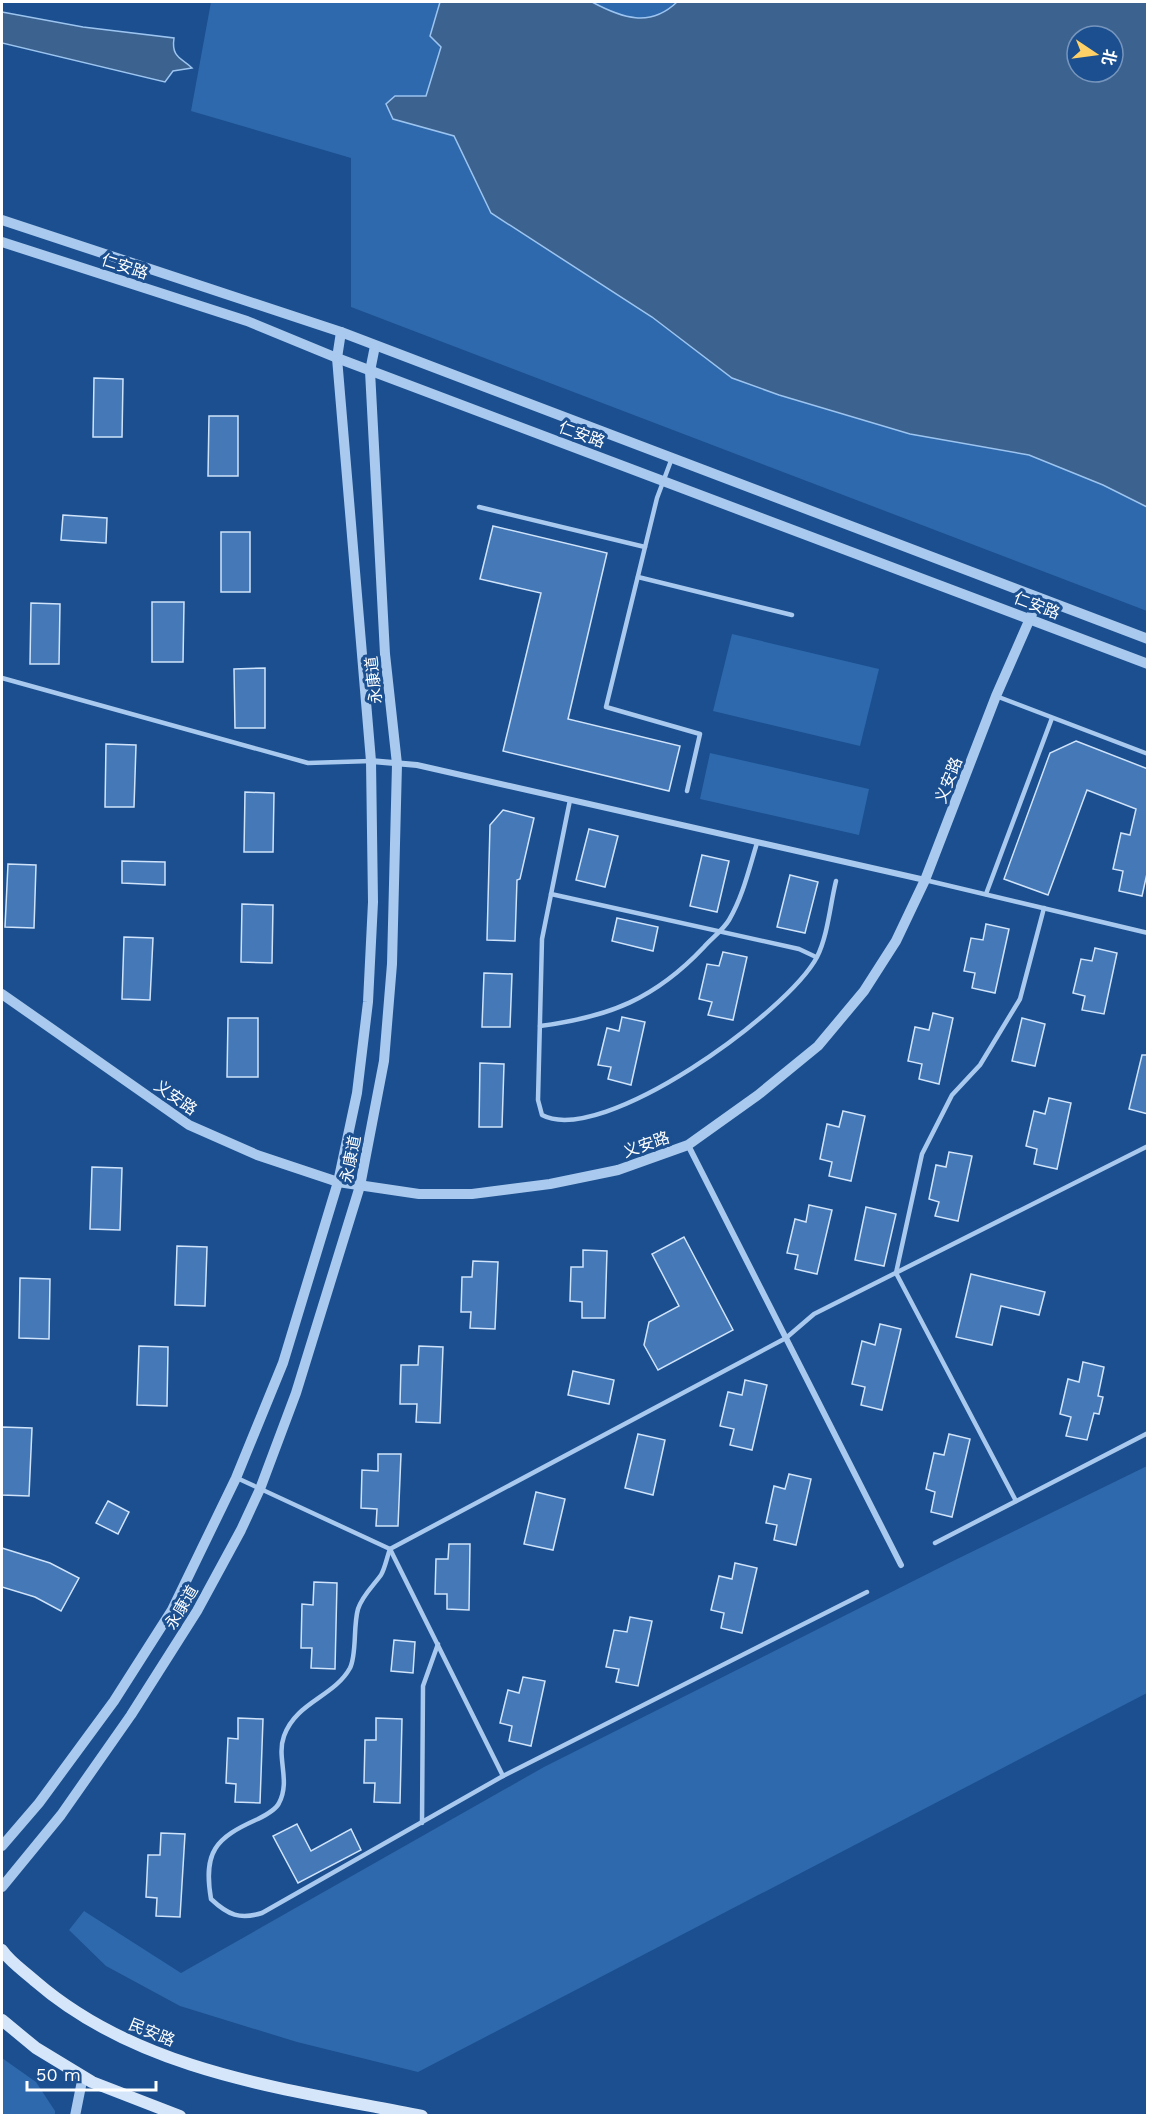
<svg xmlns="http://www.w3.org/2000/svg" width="1149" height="2117" font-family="'Work Sans','Noto Sans SC',sans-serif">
<rect width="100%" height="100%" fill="#1b4f8f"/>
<!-- green -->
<g fill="#2e69ad" fill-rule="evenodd">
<path d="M211,2H1147V611L351,307V158L191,111ZM1077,36H1113V72H1077Z"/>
<polygon points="732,634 879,669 860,746 713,711"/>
<polygon points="710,753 869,789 859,835 700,799"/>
<polygon points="1147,1466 1147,1693 418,2072 297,2042 180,2006 106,1966 69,1930 84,1911 181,1973 544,1767 953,1561"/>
<polygon points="2,2058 36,2082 55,2111 55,2115 2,2115"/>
</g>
<!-- water -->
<g fill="#3c6290" stroke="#9cc4f0" stroke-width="1.5" fill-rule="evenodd">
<path d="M440,2H592C622,18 650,28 677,2H1147V507L1103,485L1029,455L910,434L779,395L732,378L652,317L491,213L454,136L393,119L386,104L395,96H426L441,47L430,36ZM1077,36H1113V72H1077Z"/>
<path d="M2,12L83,27L174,38C171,58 182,58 192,68L173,71L165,82L2,43Z"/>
</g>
<!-- building -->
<g fill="#4478b7" stroke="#cfe3fa" stroke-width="1.5">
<polygon points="94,378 123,379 122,437 93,437"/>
<polygon points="209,416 238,416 238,476 208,476"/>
<polygon points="63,515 107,518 106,543 61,540"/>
<polygon points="493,526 607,553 568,719 680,746 669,791 503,751 541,593 480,579"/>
<rect x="221" y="532" width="29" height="60"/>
<polygon points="152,602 184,602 183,662 152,662"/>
<polygon points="31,603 60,604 59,664 30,664"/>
<polygon points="265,668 265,728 235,728 234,669"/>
<polygon points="1076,741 1148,769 1148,869 1142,896 1119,891 1123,871 1113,869 1121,833 1130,835 1136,809 1087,790 1048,895 1004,879 1050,753"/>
<polygon points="106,744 136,745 134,807 105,807"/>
<polygon points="245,792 274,793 273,852 244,852"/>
<polygon points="503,810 534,818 520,879 517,880 515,941 487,940 490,825"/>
<polygon points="589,829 618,836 605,887 576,880"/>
<polygon points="702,855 729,861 717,912 690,906"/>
<polygon points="122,861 165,862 165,885 122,883"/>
<polygon points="8,864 36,865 34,928 5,927"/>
<polygon points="790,875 818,882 805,933 777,927"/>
<polygon points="242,904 273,905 272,963 241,962"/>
<polygon points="617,918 658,927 653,951 612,941"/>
<polygon points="986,924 1009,929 995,993 972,988 975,973 964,971 971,938 983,940"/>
<polygon points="124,937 153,938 150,1000 122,999"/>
<polygon points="1095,948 1117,953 1104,1014 1082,1010 1085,996 1073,993 1081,959 1092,961"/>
<polygon points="723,952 747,957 733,1020 708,1015 712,1002 699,999 707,964 719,966"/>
<polygon points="484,973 512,974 510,1027 482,1027"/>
<polygon points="933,1013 953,1018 939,1084 919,1079 922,1064 908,1061 915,1027 929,1030"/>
<polygon points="622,1017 645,1022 631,1085 608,1079 611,1067 598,1065 607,1028 619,1031"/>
<polygon points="228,1018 258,1018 258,1077 227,1077"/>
<polygon points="1022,1018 1045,1024 1035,1066 1012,1061"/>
<polygon points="1142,1055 1148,1055 1148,1114 1129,1109"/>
<polygon points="480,1063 504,1064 502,1127 479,1127"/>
<polygon points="1049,1098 1071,1103 1057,1169 1034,1164 1037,1149 1026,1146 1034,1111 1045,1114"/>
<polygon points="843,1111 865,1116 851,1181 829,1176 832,1162 820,1159 827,1124 839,1127"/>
<polygon points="949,1152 972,1156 958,1221 935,1216 939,1202 929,1199 936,1165 946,1167"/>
<polygon points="92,1167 122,1168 120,1230 90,1229"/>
<polygon points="809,1205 832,1210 817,1274 795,1269 798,1255 787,1253 795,1219 806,1222"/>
<polygon points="866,1207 896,1214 884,1266 855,1260"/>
<polygon points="684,1237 733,1330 658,1370 644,1345 649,1322 679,1306 652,1254"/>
<polygon points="177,1246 207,1247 205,1306 175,1305"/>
<polygon points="583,1250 607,1251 605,1318 582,1318 582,1302 570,1301 571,1267 583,1267"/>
<polygon points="473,1261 498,1262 495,1329 470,1328 471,1312 461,1312 462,1277 472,1277"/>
<polygon points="971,1274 1045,1292 1039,1315 1001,1306 992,1345 956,1337"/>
<polygon points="20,1278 50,1279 49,1339 19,1338"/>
<polygon points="880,1324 901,1329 882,1410 861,1405 865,1387 852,1384 862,1341 875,1345"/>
<polygon points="139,1346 168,1347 167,1406 137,1405"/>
<polygon points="419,1346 443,1347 440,1423 416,1422 417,1404 400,1404 401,1365 418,1365"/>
<polygon points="1083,1362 1104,1367 1098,1396 1103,1397 1099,1414 1094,1413 1087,1440 1066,1436 1071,1417 1060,1414 1068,1379 1079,1382"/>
<polygon points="573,1371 614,1380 609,1404 568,1395"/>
<polygon points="745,1380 767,1385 752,1450 730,1445 734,1429 720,1426 728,1392 742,1395"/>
<polygon points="2,1427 32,1428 29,1496 2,1495"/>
<polygon points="638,1434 665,1440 653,1495 625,1488"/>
<polygon points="949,1434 970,1439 952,1517 931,1512 935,1492 926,1489 934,1453 944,1455"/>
<polygon points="378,1454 401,1454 398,1526 376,1526 377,1509 361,1508 362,1470 378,1471"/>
<polygon points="789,1474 811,1479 796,1545 774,1540 777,1525 766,1523 774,1486 785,1489"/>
<polygon points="536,1492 565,1499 553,1550 524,1544"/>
<polygon points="108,1501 129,1512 118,1534 96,1523"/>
<polygon points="449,1544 470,1544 469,1610 447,1609 447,1594 435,1594 436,1559 448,1559"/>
<polygon points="2,1548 50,1563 79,1578 61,1611 35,1597 2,1587"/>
<polygon points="735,1563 757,1568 742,1633 721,1628 724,1613 711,1610 719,1576 732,1579"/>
<polygon points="314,1582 337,1583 335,1669 311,1668 312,1648 301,1648 302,1604 313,1605"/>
<polygon points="630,1617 652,1621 638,1686 616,1682 619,1669 606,1667 614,1630 627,1632"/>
<polygon points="394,1640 415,1642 413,1673 391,1671"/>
<polygon points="523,1677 545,1681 531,1746 509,1741 512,1726 500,1723 508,1690 519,1693"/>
<polygon points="238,1718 263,1719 260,1803 235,1802 236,1784 226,1783 228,1738 238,1739"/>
<polygon points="376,1718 402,1719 400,1803 374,1802 375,1783 364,1783 365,1740 376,1740"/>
<polygon points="297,1824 311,1851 351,1829 361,1850 298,1883 273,1836"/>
<polygon points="161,1833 185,1834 180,1917 156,1916 157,1898 146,1897 148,1855 160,1855"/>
</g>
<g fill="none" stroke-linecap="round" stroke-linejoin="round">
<!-- service -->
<g stroke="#a9c9ee" stroke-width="4.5">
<polyline points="672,458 657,498 606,707 700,734 687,791"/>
<polyline points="479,507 645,547"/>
<polyline points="638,577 792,615"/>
<polyline points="2,678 308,763 371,761"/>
<polyline points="996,696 1148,754"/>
<path d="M570,800L542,939L538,1100L542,1115C602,1147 788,1012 817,957C828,935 830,905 836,881"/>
<polyline points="925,880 1148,933"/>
<polyline points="551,894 799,949 816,957"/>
<polyline points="986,894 1052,718"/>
<path d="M540,1026C609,1017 655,999 704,947C712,938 723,930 729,920C743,896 749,869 757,843"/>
<path d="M237,1478L390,1549C387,1557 385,1568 381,1575C373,1586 362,1596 358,1609C353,1626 357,1654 350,1668C334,1697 296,1702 284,1736C276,1758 291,1780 279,1803C276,1810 264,1816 258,1819C215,1838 203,1852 211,1899C228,1915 240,1920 262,1913L503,1776"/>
<polyline points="1016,1501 896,1273 922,1154 952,1095 980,1065 1020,999 1044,908"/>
<polyline points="935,1543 1148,1433"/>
<polyline points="867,1592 503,1776 390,1549 786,1338 814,1314 1148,1146"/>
<polyline points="422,1823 423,1686 438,1644"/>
</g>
<!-- minor -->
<g stroke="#a9c9ee" stroke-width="6">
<polyline points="371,761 417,765 925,880"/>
<polyline points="688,1145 901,1565"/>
</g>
<!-- tertiary -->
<g stroke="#a9c9ee" stroke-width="10">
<polyline points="2,220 341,332 1148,639"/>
<polyline points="2,242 247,321 337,358 1148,664"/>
<polyline points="2,994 189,1125 257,1155 338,1182 419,1194 472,1194 550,1184 618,1170 688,1145 758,1095 818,1046 864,991 896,941 925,880 996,696 1039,598"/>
<polyline points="2,1846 39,1803 114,1701 172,1610 236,1478 283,1363 338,1182 357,1093 368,1002 373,902 371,761 337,358 341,332"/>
<polyline points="2,1887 61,1815 131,1715 197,1611 241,1530 260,1489 296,1393 360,1186 384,1061 392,964 397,764 385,654 370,371 375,346"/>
<polyline points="75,2116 83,2076"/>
</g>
<!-- secondary -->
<g stroke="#d6e6fa" stroke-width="12">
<path d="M2,1950C10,1962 24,1971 35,1981C141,2073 288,2089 422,2116"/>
<polyline points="2,2020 36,2048 92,2082 180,2116"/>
</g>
</g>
<g text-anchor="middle" stroke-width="6" stroke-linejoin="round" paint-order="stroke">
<!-- street labels -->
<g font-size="16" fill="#fff" stroke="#1b4f8f">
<text transform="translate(125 266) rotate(18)" y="6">仁安路</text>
<text transform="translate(582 434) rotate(20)" y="6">仁安路</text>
<text transform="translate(1037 605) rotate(21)" y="6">仁安路</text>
<text transform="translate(373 680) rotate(-96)" y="6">永康道</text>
<text transform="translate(948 780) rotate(-69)" y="6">义安路</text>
<text transform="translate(176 1097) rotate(35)" y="6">义安路</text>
<text transform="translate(646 1144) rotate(-19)" y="6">义安路</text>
<text transform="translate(350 1159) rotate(-79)" y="6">永康道</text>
<text transform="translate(181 1607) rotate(-59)" y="6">永康道</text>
<text transform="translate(152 2032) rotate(22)" y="6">民安路</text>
</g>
</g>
<!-- border -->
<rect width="1149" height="2117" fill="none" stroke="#ffffff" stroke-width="6"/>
<!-- north arrow -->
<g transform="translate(1095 54) rotate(103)"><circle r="28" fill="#1b4f8f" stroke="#7695bc" stroke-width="1.5"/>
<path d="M0-4.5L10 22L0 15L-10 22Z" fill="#ffd166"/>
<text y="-9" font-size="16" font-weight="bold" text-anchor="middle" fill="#ffffff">北</text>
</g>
<!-- scale -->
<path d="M27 2081v9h129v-9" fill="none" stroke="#ffffff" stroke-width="3"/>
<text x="36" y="2081" font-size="18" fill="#ffffff" stroke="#1b4f8f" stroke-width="4.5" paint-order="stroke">50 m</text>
</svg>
